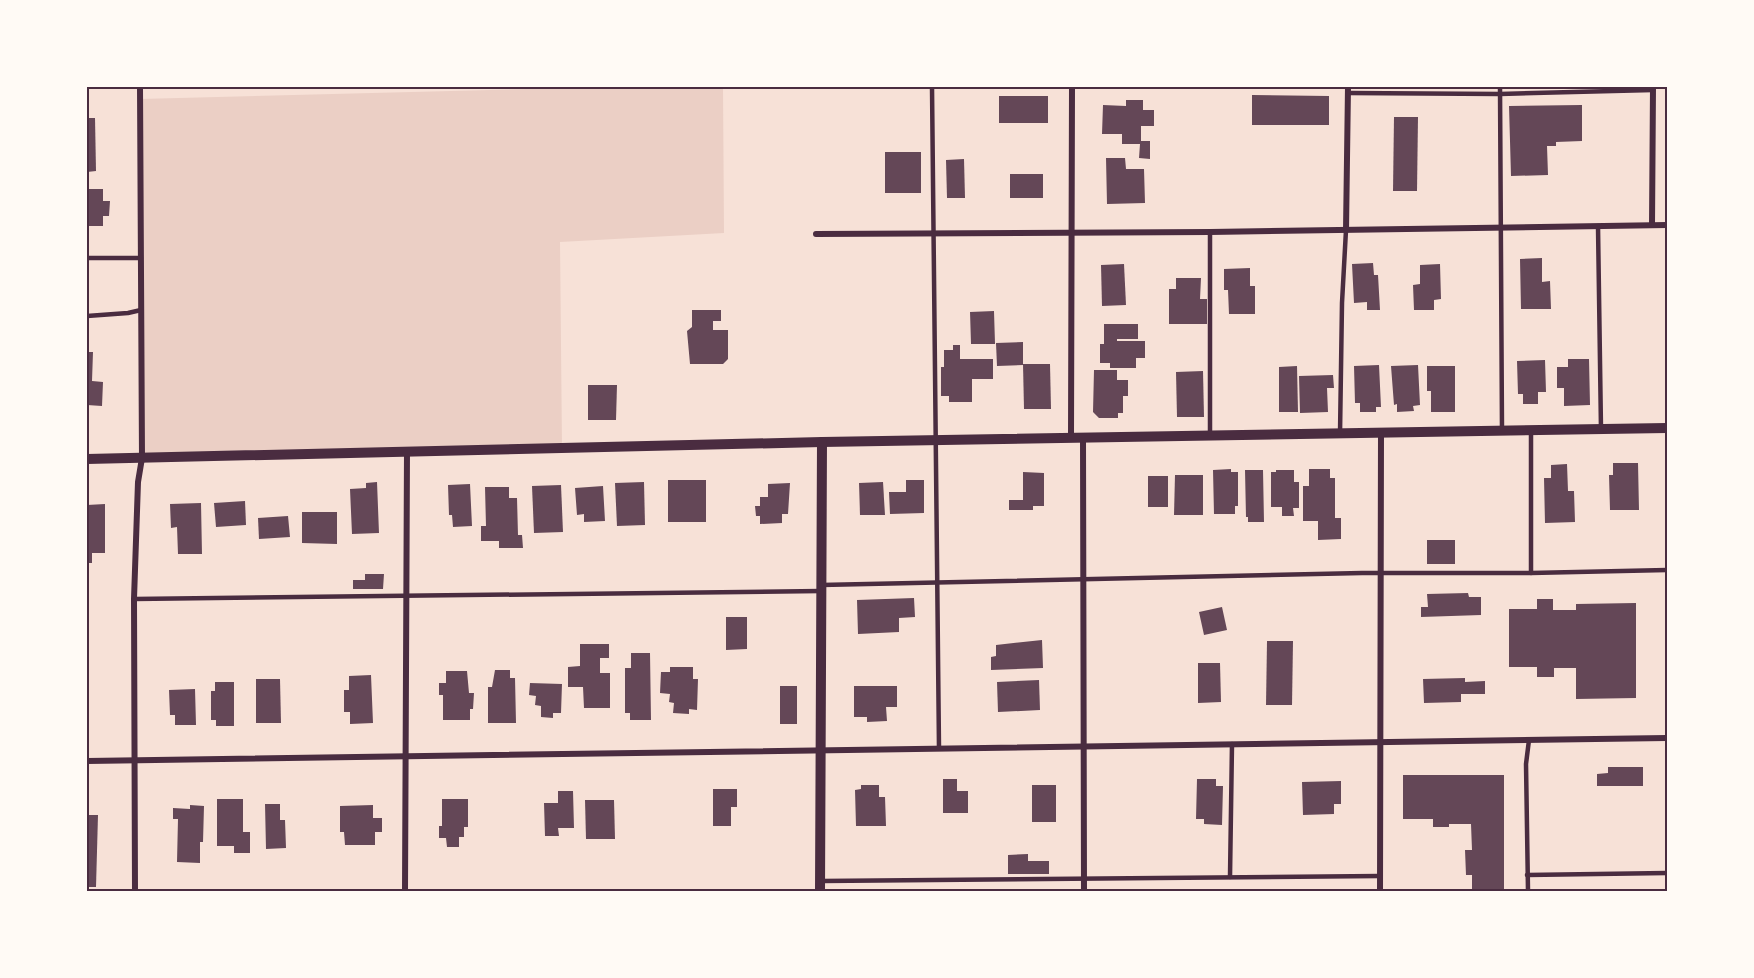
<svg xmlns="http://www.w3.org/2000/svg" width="1754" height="978" font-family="'Nunito Sans',sans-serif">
<rect width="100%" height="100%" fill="#f7e1d7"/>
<!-- green -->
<polygon fill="#ebcfc5" points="602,87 723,87 724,233 560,242 562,447 142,458 140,99"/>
<!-- building -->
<g fill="#644757">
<polygon points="1252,95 1329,96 1329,125 1252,125"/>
<rect x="999" y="96" width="49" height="27"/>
<polygon points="1126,100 1143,100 1143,110 1154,110 1154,126 1141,126 1141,141 1150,141 1150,159 1139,158 1140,144 1122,144 1122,134 1102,134 1103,105 1126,106"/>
<polygon points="1582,105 1582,141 1556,142 1556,146 1547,146 1548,175 1511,176 1509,106"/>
<polygon points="1394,117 1418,117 1417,191 1393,191"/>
<polygon points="87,118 95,118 96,171 87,172"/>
<rect x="885" y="152" width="36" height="41"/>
<polygon points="1106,158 1125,158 1126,169 1144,169 1145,203 1107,204"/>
<polygon points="964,159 965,198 947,198 946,160"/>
<rect x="1010" y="174" width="33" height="24"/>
<polygon points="87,189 103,189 103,201 110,201 109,216 103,216 103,226 87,226"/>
<polygon points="1542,258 1542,282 1550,281 1551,309 1521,309 1520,259"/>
<polygon points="1373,263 1374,275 1378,275 1380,310 1367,310 1367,302 1354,303 1352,264"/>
<polygon points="1124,264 1126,305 1102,306 1101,265"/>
<polygon points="1440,264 1441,299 1434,300 1434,310 1414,310 1413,285 1420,284 1420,265"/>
<polygon points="1250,268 1250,286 1255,286 1255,314 1229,314 1228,290 1224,290 1224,269"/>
<polygon points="1176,278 1201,278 1200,299 1207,299 1207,324 1169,324 1169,289 1176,289"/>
<polygon points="692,310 721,310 721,321 713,321 713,330 728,330 728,359 723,364 690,364 687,331 692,327"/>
<polygon points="994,311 995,344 971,344 970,312"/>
<polygon points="1104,324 1138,324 1138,339 1117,339 1117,341 1145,341 1145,358 1136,358 1136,368 1110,368 1110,363 1100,363 1100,344 1104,344"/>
<polygon points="1023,342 1023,365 997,366 996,343"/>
<polygon points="953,345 960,345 960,359 993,359 993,379 972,379 972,402 949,402 949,396 941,396 941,367 944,367 944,350 953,350"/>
<polygon points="87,352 93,352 92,381 103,382 102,406 87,405"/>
<polygon points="1568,359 1589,359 1590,405 1564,406 1564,388 1557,388 1557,367 1568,367"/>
<polygon points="1545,360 1546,392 1538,392 1538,404 1523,404 1523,394 1518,394 1517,361"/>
<polygon points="1023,364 1050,364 1051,409 1024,409"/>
<polygon points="1379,365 1381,407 1376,407 1376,412 1360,412 1360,403 1355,403 1354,366"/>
<polygon points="1418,365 1420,405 1413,406 1414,411 1397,412 1397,404 1394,405 1391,366"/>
<polygon points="1297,366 1298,412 1279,412 1279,367"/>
<polygon points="1427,366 1455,366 1455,412 1431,412 1431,391 1427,391"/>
<polygon points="1094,370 1117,370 1117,380 1128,380 1128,396 1123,396 1123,413 1118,413 1118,418 1099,418 1093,412"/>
<polygon points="1203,371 1204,417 1177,417 1176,372"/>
<polygon points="1333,375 1334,388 1327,388 1328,412 1300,413 1299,376"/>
<polygon points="588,385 617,385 616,420 588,420"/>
<polygon points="1613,463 1638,463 1639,510 1610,510 1609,475 1613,475"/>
<polygon points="1567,464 1568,491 1574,491 1575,522 1545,523 1544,478 1551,478 1551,465"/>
<polygon points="1231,469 1231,472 1238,472 1238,506 1235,506 1235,514 1214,514 1213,470"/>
<polygon points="1309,469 1330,469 1330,478 1335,478 1335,518 1341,518 1341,539 1318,540 1318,521 1303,521 1303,486 1309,486"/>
<polygon points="1245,470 1263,470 1264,522 1248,522 1248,517 1246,517"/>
<polygon points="1276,470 1294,470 1294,482 1299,482 1299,508 1293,508 1294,516 1282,516 1282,507 1271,507 1271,472 1276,472"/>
<polygon points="1023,472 1044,473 1044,506 1033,506 1033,510 1009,510 1009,500 1023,500"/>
<polygon points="1175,475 1203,475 1203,515 1174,515"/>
<rect x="1148" y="476" width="20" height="31"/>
<rect x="668" y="480" width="38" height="42"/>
<polygon points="906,480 924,480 924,513 890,514 889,492 906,492"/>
<polygon points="377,482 379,533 352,534 350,489 366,488 366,483"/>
<polygon points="644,482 645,525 617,526 615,483"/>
<polygon points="883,482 885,515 860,515 859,483"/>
<polygon points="790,483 788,514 782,514 782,523 760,524 760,516 756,516 755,506 760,506 760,497 768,497 768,484"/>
<polygon points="470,484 472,526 453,527 452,515 449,515 448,485"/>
<polygon points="561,485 563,532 534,533 532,486"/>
<polygon points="603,486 605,521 584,522 584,514 577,515 575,488"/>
<polygon points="485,487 509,487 509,498 517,498 518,535 522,535 523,548 499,548 499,541 481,541 481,526 486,526"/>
<polygon points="245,501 246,525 216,527 214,503"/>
<polygon points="201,503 202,554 178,554 177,527 171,528 170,504"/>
<polygon points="105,504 105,553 92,553 92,563 87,563 87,505"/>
<polygon points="302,512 337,512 337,544 302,543"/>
<polygon points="288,516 290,537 259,539 258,518"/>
<rect x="1427" y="540" width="28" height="24"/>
<polygon points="365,574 384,574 383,589 353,589 353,580 365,580"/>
<polygon points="1468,593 1469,597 1481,597 1481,615 1421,617 1421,607 1428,607 1427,594"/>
<polygon points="914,598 915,617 899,618 899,632 858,634 857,600"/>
<polygon points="1537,599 1553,599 1553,610 1576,610 1576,604 1636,603 1636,698 1576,699 1576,668 1554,668 1554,677 1537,677 1537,667 1509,667 1509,609 1537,609"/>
<polygon points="1222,607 1227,630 1204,635 1199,612"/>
<polygon points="726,617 747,617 747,649 726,650"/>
<polygon points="1042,640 1043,668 991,670 991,657 996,656 996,645"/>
<polygon points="1267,641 1293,641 1292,705 1266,705"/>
<polygon points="580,644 609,644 609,658 600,658 600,673 610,673 610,708 584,708 583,687 568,687 568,667 580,666"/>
<polygon points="631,653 650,653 651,720 630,720 630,713 625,713 625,668 631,668"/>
<polygon points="1198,663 1220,663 1221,702 1198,703"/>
<polygon points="670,667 693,667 693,679 698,679 697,710 689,709 689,714 673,713 674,703 669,702 670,694 660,693 661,672 670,672"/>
<polygon points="495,670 510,670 510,678 515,678 516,723 488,723 488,687 492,687"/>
<polygon points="446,671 467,671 469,693 474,693 473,709 470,709 470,720 443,720 443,695 439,695 439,683 446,683"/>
<polygon points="371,675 373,723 350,724 350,712 344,712 344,690 349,690 349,676"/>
<polygon points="1465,678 1465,682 1485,681 1485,694 1461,694 1461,702 1424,703 1423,679"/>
<polygon points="256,679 280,679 281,723 256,723"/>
<polygon points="1039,680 1040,710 998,712 997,682"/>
<polygon points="215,682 234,682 234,726 216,726 216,720 211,720 211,691 215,691"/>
<polygon points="530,683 562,684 561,713 553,713 553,718 541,717 541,706 535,705 536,696 529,695"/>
<rect x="780" y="686" width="17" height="38"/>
<polygon points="854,686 897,686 897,707 886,707 887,721 867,722 867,717 854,717"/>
<polygon points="195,689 196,725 175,725 175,715 170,715 169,690"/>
<polygon points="1608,767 1643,767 1643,786 1597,786 1597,774 1608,773"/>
<polygon points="1403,775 1504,775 1504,891 1472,891 1472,875 1466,875 1465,850 1472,850 1471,824 1449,824 1449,827 1433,827 1433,819 1403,819"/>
<polygon points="943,779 957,779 957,791 968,791 968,813 943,813"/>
<polygon points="1197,779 1216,779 1216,786 1223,786 1222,825 1204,824 1204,819 1196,819"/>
<polygon points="1341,781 1341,804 1334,804 1334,814 1303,815 1302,782"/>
<polygon points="861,785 879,785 879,797 885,797 886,826 856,826 855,790 861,789"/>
<rect x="1032" y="785" width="24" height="37"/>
<polygon points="713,789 737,789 737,807 731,807 731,826 713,826"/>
<polygon points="558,791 573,791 574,828 558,828 559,836 545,836 544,803 558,803"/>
<polygon points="217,799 243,799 243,832 250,832 250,853 234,853 234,846 217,846"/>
<polygon points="442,799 468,799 468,827 464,827 464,837 459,837 459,847 447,847 446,838 439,838 439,826 442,826"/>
<polygon points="585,800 614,800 615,839 586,839"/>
<polygon points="265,804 280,804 280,820 285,820 286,848 266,849"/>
<polygon points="190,805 204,806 203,842 200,842 200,863 177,862 178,819 173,819 173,808 190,809"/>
<polygon points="373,805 373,818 382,818 382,832 375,832 375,845 345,845 344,832 340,832 340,806"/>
<polygon points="87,815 98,815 96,887 87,887"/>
<polygon points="1028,854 1028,861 1049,861 1049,874 1008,874 1008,855"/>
</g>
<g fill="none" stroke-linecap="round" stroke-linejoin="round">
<!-- service -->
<g stroke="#4a2c40" stroke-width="4.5">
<polyline points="932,87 939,748"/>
<polyline points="1500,87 1502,430"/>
<polyline points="1348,93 1500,94 1653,90"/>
<polyline points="1598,226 1601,429"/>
<polyline points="87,258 141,258"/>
<polyline points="87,316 128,313 141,310"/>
<polyline points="1531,431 1531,573"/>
<polyline points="1340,434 1342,303 1346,230"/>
<polyline points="1210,435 1210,232"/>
<polyline points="821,585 1362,573 1531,573 1667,570"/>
<polyline points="134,599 821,591"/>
<polyline points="1527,875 1667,873"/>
<polyline points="1230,877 1232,744"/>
<polyline points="822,881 1380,876"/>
<polyline points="1528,891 1526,764 1529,740"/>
</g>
<!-- minor -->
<g stroke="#4a2c40" stroke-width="6">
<polyline points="1652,225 1653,87"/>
<polyline points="1346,230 1348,87"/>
<polyline points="816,234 1210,232 1667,225"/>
<polyline points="1071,438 1072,87"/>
<polyline points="1083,438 1084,891"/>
<polyline points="87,761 1667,738"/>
<polyline points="135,891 134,599 138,482 142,458 140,87"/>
<polyline points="405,891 407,451"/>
<polyline points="1380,891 1381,434"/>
</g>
<!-- tertiary -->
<g stroke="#4a2c40" stroke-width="10">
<polyline points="87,459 822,442 1667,428"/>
<polyline points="820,891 822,442"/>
</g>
</g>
<!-- border -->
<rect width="1754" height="978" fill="none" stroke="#fffaf5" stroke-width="177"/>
<rect x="88" y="88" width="1578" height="802" fill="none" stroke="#4a2c40" stroke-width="2"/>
</svg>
